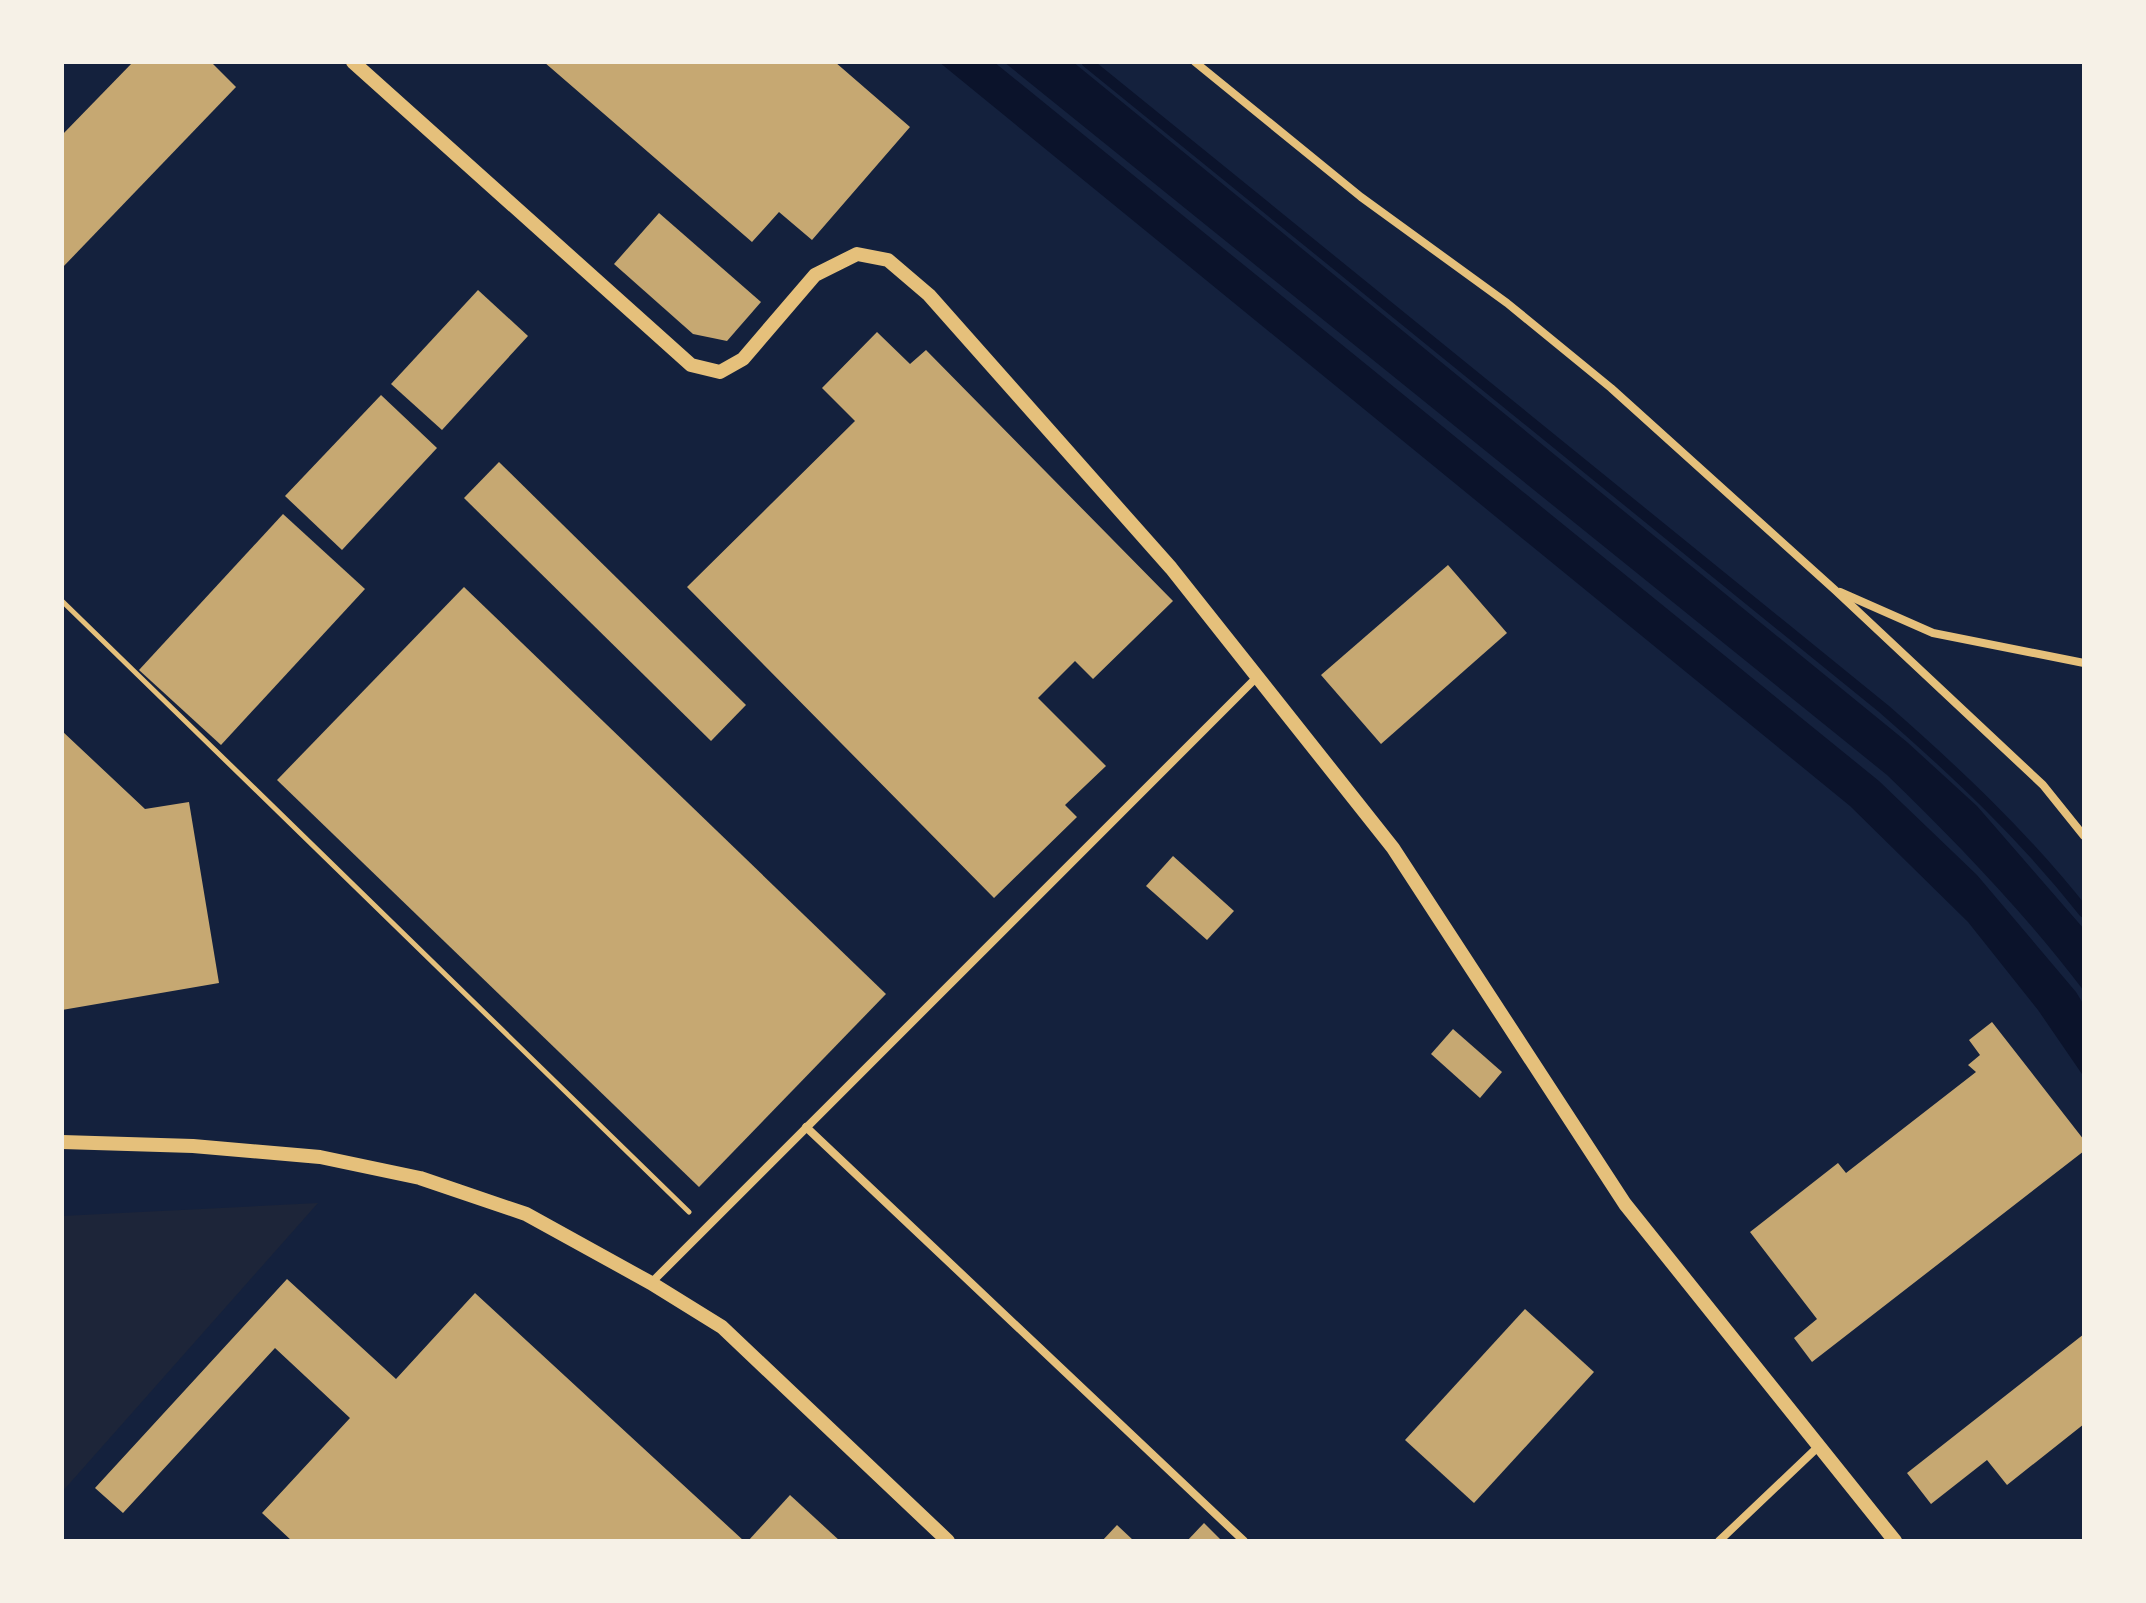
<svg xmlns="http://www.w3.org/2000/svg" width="2146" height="1603" font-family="'Roboto Condensed',sans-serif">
<rect width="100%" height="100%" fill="#14213d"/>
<!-- green -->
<polygon fill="#1d2539" points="318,1203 62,1492 62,1216"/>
<!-- water -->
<g fill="#0b132b">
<polygon points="939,62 994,62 1879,781 1977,875 2076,992 2084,1005 2084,1077 2038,1010 1968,922 1850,806"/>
<path d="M1004,62H1073L1907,742L1977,806L2084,929V991C2025,913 1957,843 1887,775Z"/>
</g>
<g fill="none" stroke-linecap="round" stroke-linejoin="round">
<!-- stream -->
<path stroke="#0b132b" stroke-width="11" d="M1087,62L1884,709C1956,772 2024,836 2084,912"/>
</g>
<!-- building -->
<g fill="#c6a872">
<polygon points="133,62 211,62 236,87 62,268 62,135"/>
<polygon points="544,62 835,62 910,127 812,240 779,212 752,242"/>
<polygon points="659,213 761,302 727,341 693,334 614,264"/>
<polygon points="478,290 528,336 442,430 391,384"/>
<polygon points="877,332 910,364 926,350 1173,601 1093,679 1075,661 1038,698 1106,766 1065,805 1077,817 994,898 687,587 855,421 822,388"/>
<polygon points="381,395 437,448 342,550 285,496"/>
<polygon points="499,462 746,705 711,741 464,498"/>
<polygon points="283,514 365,589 221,745 139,670"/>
<polygon points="1448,565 1507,633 1381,744 1321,675"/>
<polygon points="464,587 886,994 699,1187 277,780"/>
<polygon points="62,731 145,809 189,802 219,983 62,1010"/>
<polygon points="1173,856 1234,911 1207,940 1146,886"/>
<polygon points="1992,1022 2084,1140 2084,1151 1812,1362 1794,1338 1817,1319 1750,1232 1838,1163 1846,1173 1976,1072 1968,1065 1980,1055 1969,1040"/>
<polygon points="1453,1029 1502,1072 1480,1098 1431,1054"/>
<polygon points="287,1279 396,1379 475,1293 744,1541 292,1541 262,1513 350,1418 275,1348 123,1513 95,1488"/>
<polygon points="1525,1309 1594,1372 1474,1503 1405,1440"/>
<polygon points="2084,1334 2084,1424 2007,1485 1987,1460 1931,1504 1907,1473"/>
<polygon points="790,1495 840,1541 748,1541"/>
<polygon points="1204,1523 1222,1541 1187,1541"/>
<polygon points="1117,1525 1134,1541 1102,1541"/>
</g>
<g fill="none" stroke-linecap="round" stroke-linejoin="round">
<!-- path -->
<polyline stroke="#e5c07b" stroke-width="5" points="62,601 689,1212"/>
<!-- minor -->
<g stroke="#e5c07b" stroke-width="8">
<polyline points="1195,62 1361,197 1507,303 1611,388 1835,590 2043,785 2084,836"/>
<polyline points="1840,592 1933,633 2084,663"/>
<polyline points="806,1127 1244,1541"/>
<polyline points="651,1283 1257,677"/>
<polyline points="1719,1541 1819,1446"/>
</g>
<!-- tertiary -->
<g stroke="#e5c07b" stroke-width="14">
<polyline points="353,62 691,365 720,372 743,359 815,275 857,254 888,260 929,295 1171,568 1393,848 1625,1204 1895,1541"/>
<polyline points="62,1142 193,1146 320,1157 420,1178 526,1214 651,1283 722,1327 948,1541"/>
</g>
</g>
<!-- border -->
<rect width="2146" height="1603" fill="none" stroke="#f6f1e7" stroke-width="128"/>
</svg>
